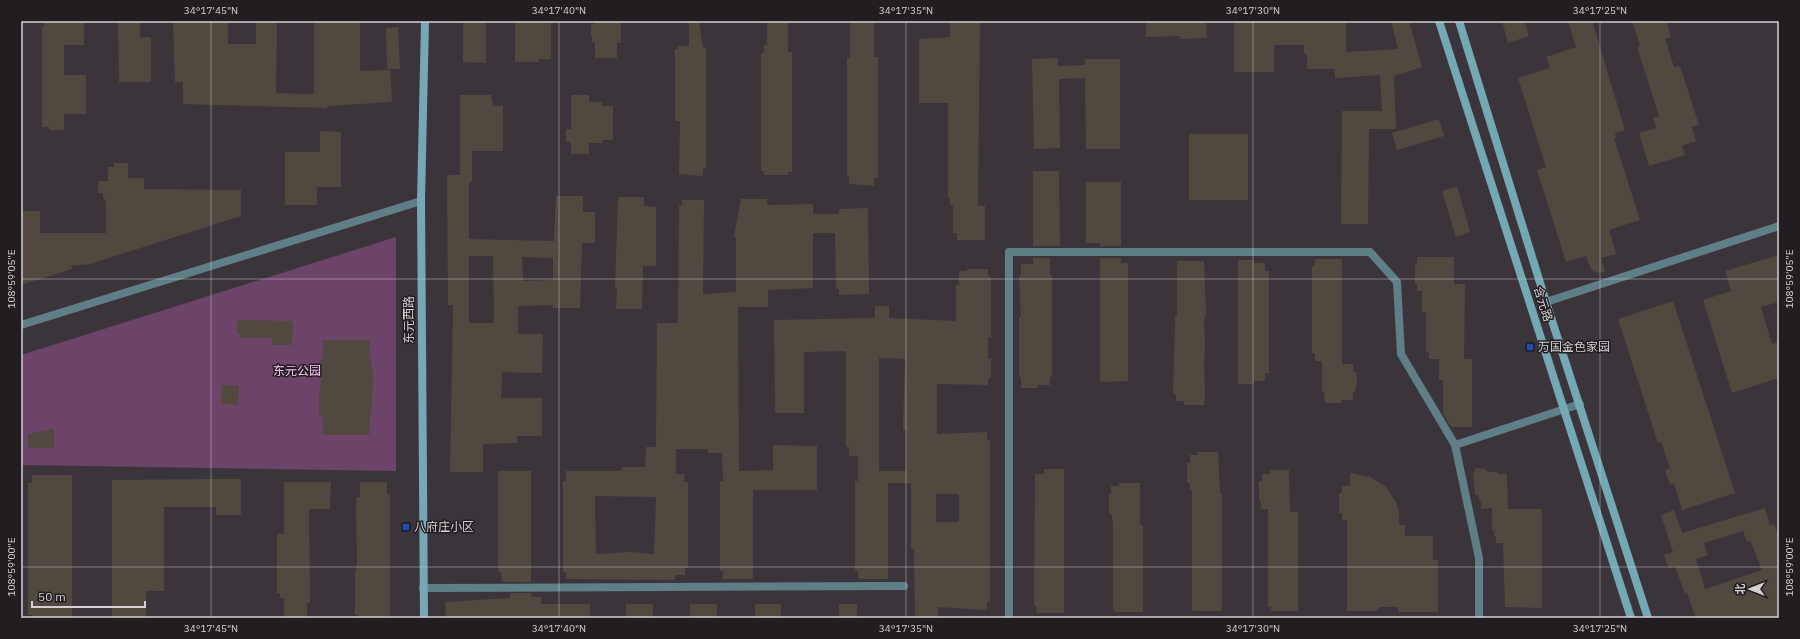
<svg xmlns="http://www.w3.org/2000/svg" width="1800" height="639" font-family="'IBM Plex Sans','Noto Sans SC',sans-serif">
<rect width="100%" height="100%" fill="#3c343b"/>
<!-- green -->
<polygon fill="#6c4369" points="396,237 396,471 21,465 21,355"/>
<!-- building -->
<g fill="#514940" fill-rule="evenodd">
<polygon points="44,21 84,21 84,45 64,45 64,75 86,75 86,114 64,114 64,130 49,130 49,127 42,127 42,26 44,26"/>
<polygon points="118,21 140,21 140,38 151,37 151,82 119,82"/>
<polygon points="173,21 228,21 228,44 256,44 256,21 277,21 276,93 314,94 314,21 360,21 360,71 390,70 392,102 327,106 327,108 183,104 183,82 175,82"/>
<polygon points="463,21 486,21 486,63 463,62"/>
<polygon points="515,21 551,21 551,59 539,59 539,62 515,62"/>
<polygon points="594,21 617,21 617,23 621,23 621,43 617,43 617,58 595,58 595,42 592,42 592,36 591,36 591,24 594,24"/>
<polygon points="689,21 699,21 703,48 706,48 706,168 703,168 703,176 679,174 680,121 675,121 675,49 678,49 678,46 689,46"/>
<polygon points="767,21 788,21 788,52 792,52 792,172 788,172 788,175 764,175 764,171 761,171 761,53 764,53 764,45 767,45"/>
<polygon points="850,21 874,21 874,57 878,57 878,178 874,178 874,186 849,184 849,176 847,176 847,58 850,58"/>
<polygon points="950,21 980,21 978,197 978,206 985,206 985,240 957,240 957,233 953,233 953,205 950,205 950,198 948,198 948,103 919,103 919,39 950,37"/>
<polygon points="1146,21 1206,21 1207,38 1181,39 1180,36 1146,37"/>
<polygon points="1234,21 1346,21 1346,52 1398,49 1391,21 1409,21 1422,67 1394,76 1396,129 1369,129 1368,224 1341,224 1342,111 1382,111 1380,75 1335,78 1335,69 1307,69 1307,54 1304,54 1304,45 1274,45 1274,72 1234,72"/>
<polygon points="1502,21 1524,21 1529,36 1508,43"/>
<polygon points="1568,21 1592,21 1625,130 1615,133 1616,137 1614,138 1640,220 1609,230 1616,254 1601,258 1605,271 1598,273 1591,270 1586,256 1566,262 1537,170 1546,167 1518,78 1550,68 1546,57 1576,47"/>
<polygon points="1632,21 1667,21 1671,37 1665,39 1674,67 1678,66 1681,69 1699,125 1692,127 1696,141 1682,146 1685,155 1649,166 1639,133 1656,128 1653,118 1659,116 1637,47 1640,46"/>
<polygon points="398,27 400,69 387,69 386,28"/>
<polygon points="1058,58 1058,66 1085,65 1085,59 1120,59 1120,149 1086,149 1085,78 1059,79 1060,148 1034,149 1032,59"/>
<path d="M460,95H491L493,106H503V151H472V182H469V239L554,241L556,196H583V212H595V243H582L580,308H553V305L518,306V334H543L542,373L502,372L501,398H542V436H517V443L483,444V472H450L453,305H448L447,175H460ZM469,256H493L494,323H469ZM522,257L553,258V280L523,281Z"/>
<polygon points="571,95 589,95 589,102 602,102 602,106 613,106 613,140 602,140 602,143 589,143 589,154 571,154 571,142 566,142 566,129 571,129"/>
<polygon points="1439,119 1444,136 1397,150 1392,133"/>
<polygon points="320,131 341,132 341,187 317,187 317,205 285,205 285,152 320,152"/>
<rect x="1189" y="134" width="59" height="66"/>
<polygon points="114,163 128,163 128,178 144,178 144,189 241,190 241,216 90,264 71,266 72,269 21,285 21,211 40,211 40,233 106,233 106,205 105,199 103,199 103,193 98,193 98,181 108,181 108,167 114,167"/>
<polygon points="1033,171 1059,171 1060,246 1033,246"/>
<polygon points="1086,182 1121,182 1121,246 1100,246 1100,243 1086,243"/>
<polygon points="1457,186 1470,232 1456,237 1442,191"/>
<polygon points="618,197 644,197 644,206 656,207 656,266 643,266 642,309 616,309 617,288 615,288"/>
<path d="M741,199H767V205L813,204V214H839V209L868,208L869,294L839,295V289H836L835,233H813V288L768,290V307H738L739,471L773,470V445L817,446V490H753V579H723V571H720V481H723L722,453H708V450L705,449H676V474H685L684,482H688V568H685V575H675V580L566,579V572H563V481H566V471H616L622,470V467H645L646,447H656L657,323H678L679,206H682V200H704L703,294L736,292V237H734ZM595,496L656,497L654,554L632,552L596,554Z"/>
<polygon points="1779,255 1779,302 1761,307 1772,344 1779,342 1779,378 1732,393 1703,300 1731,291 1725,271"/>
<polygon points="1417,257 1454,257 1454,284 1465,284 1464,359 1472,359 1472,427 1451,427 1443,414 1443,380 1439,380 1439,359 1429,359 1429,352 1426,352 1426,312 1422,312 1422,291 1417,291 1417,284 1415,284 1415,265 1417,265"/>
<polygon points="1033,258 1050,258 1050,275 1052,275 1052,377 1050,377 1050,385 1038,385 1038,388 1021,388 1021,377 1019,377 1019,317 1021,317 1019,276 1021,276 1021,264 1033,264"/>
<polygon points="1100,258 1121,258 1121,263 1128,263 1128,381 1100,382"/>
<polygon points="1315,259 1342,259 1342,364 1353,364 1353,372 1356,372 1357,382 1355,392 1353,392 1353,400 1342,400 1342,403 1325,403 1324,392 1322,391 1322,361 1315,361 1315,353 1312,353 1312,266 1315,266"/>
<polygon points="1238,260 1254,260 1254,263 1265,263 1265,271 1269,271 1269,373 1265,373 1265,381 1254,381 1254,384 1238,384"/>
<polygon points="1177,261 1204,261 1206,312 1204,323 1205,346 1204,364 1205,393 1204,405 1184,405 1184,401 1176,401 1176,394 1173,394 1175,324 1175,316 1177,315"/>
<path d="M967,269H988V277H991V337H988V359H991V378H988V385L937,384V434L987,432V440H990V602H987V610L938,607V618H915L914,549H911V483H888V579H858V571H855V481H858V456H849V447H846V351L804,352V413H775L774,320L875,318V306H889V318L956,321V285H959V271H967ZM879,358L905,359L903,430H906V471H879ZM936,494H959V522H936Z"/>
<polygon points="1673,301 1735,493 1682,510 1674,483 1670,485 1665,470 1670,468 1661,442 1658,443 1618,319"/>
<polygon points="237,320 293,321 292,345 272,345 272,338 241,338 241,334 237,334"/>
<polygon points="323,340 370,340 369,359 372,359 371,369 373,369 372,405 371,416 370,416 369,435 323,435 323,417 319,417 319,397 321,379 320,359 323,359"/>
<polygon points="222,385 239,386 238,405 221,404"/>
<polygon points="54,429 54,448 28,448 28,434"/>
<polygon points="1198,452 1218,452 1220,494 1222,494 1222,611 1193,611 1192,608 1192,490 1190,490 1190,483 1187,483 1187,463 1190,463 1190,455 1198,455"/>
<polygon points="1476,468 1485,469 1488,472 1497,472 1497,474 1507,474 1508,509 1542,509 1542,608 1505,607 1503,543 1496,543 1496,536 1494,536 1494,530 1492,530 1492,508 1481,509 1481,501 1479,501 1479,495 1475,495 1473,475"/>
<polygon points="1044,469 1064,469 1064,613 1037,613 1036,606 1034,606 1035,474 1044,474"/>
<polygon points="1270,470 1289,470 1290,512 1298,512 1298,611 1271,611 1271,607 1268,607 1268,509 1261,509 1261,501 1259,501 1259,481 1262,481 1262,474 1270,474"/>
<polygon points="498,471 531,471 531,582 502,582 501,572 498,572"/>
<polygon points="1350,473 1370,477 1386,487 1396,502 1399,513 1399,525 1405,525 1405,536 1433,536 1433,560 1438,560 1438,612 1398,612 1398,607 1380,607 1376,611 1347,611 1347,520 1342,520 1342,513 1339,513 1339,493 1342,493 1342,486 1350,486"/>
<polygon points="32,475 72,475 72,618 32,618 32,615 28,615 28,483 32,483"/>
<polygon points="216,479 241,479 241,515 216,515 216,507 164,507 164,591 146,591 146,618 112,618 112,480"/>
<polygon points="284,482 331,482 330,509 309,509 310,603 307,603 307,618 284,618 284,598 280,598 280,593 277,593 277,534 284,534"/>
<polygon points="360,482 387,482 387,494 390,494 390,616 386,616 386,618 358,618 358,615 355,615 355,574 357,563 356,508 357,497 360,497"/>
<polygon points="1119,483 1140,483 1140,525 1143,525 1143,612 1115,612 1113,609 1113,521 1112,521 1112,514 1109,514 1109,494 1111,494 1111,486 1119,486"/>
<path d="M1765,508L1770,525L1774,524L1779,537V618H1696L1687,593L1685,594L1675,566L1669,569L1664,555L1673,552L1661,515L1674,510L1682,533ZM1743,531L1747,542L1750,540L1762,570L1705,589L1696,559L1708,555L1704,543Z"/>
<polygon points="510,593 531,593 531,597 541,597 541,604 590,604 590,618 446,618 445,602 510,598"/>
<rect x="626" y="604" width="27" height="14"/>
<rect x="690" y="604" width="27" height="14"/>
<polygon points="755,604 781,604 781,618 755,617"/>
<rect x="839" y="604" width="18" height="14"/>
</g>
<g fill="none" stroke-linecap="round" stroke-linejoin="round">
<!-- street -->
<g stroke="#5f7f87" stroke-width="8">
<polyline points="1546,302 1779,226"/>
<polyline points="21,325 421,201"/>
<polyline points="1455,445 1580,404"/>
<polyline points="423,588 904,586"/>
<polyline points="1009,618 1009,252 1370,252 1397,282 1401,354 1455,445 1479,558 1479,618"/>
</g>
<!-- secondary -->
<g stroke="#73a8b4" stroke-width="8">
<polyline points="1439,21 1631,618"/>
<polyline points="1459,21 1546,302 1648,618"/>
<polyline points="424,618 421,201 425,21"/>
</g>
</g>
<!-- ticks -->
<path fill="none" stroke="#d5d0d4" stroke-width="1" stroke-opacity="0.45" d="M211,21V618M559,21V618M906,21V618M1253,21V618M1600,21V618M21,279H1779M21,567H1779"/>
<!-- markers -->
<g fill="#1a4fb4" stroke="#211d20" stroke-width="1.5">
<rect x="1526" y="343" width="8" height="8" rx="2"/>
<rect x="402" y="523" width="8" height="8" rx="2"/>
</g>
<g text-anchor="middle" stroke-width="3" stroke-linejoin="round" paint-order="stroke">
<!-- street labels -->
<g font-size="12" fill="#d5d0d4" stroke="#211d20">
<text transform="translate(1543 304) rotate(72)" y="4">含元路</text>
<text transform="translate(409 320) rotate(-90)" y="4">东元西路</text>
</g>
<!-- poi labels -->
<g font-size="12" fill="#d5d0d4" stroke="#211d20" text-anchor="start">
<text x="1538" y="351">万国金色家园</text>
<text x="414" y="531">八府庄小区</text>
</g>
<!-- park labels -->
<g font-size="12" fill="#fec5f9" stroke="#211d20">
<text x="297" y="375">东元公园</text>
</g>
</g>
<!-- border -->
<rect width="1800" height="639" fill="none" stroke="#211d20" stroke-width="44"/>
<!-- north arrow -->
<g transform="translate(1750 589) rotate(270)" stroke="#211d20" stroke-width="3" paint-order="stroke">
<path d="M0-3L7 15L0 10L-7 15Z" fill="#d5d0d4"/>
<text y="-6" font-size="11" font-weight="bold" text-anchor="middle" fill="#d5d0d4">北</text>
</g>
<!-- scale -->
<path d="M32 601v6h113v-6" fill="none" stroke="#d5d0d4" stroke-width="2"/>
<text x="38" y="601" font-size="12" fill="#d5d0d4" stroke="#211d20" stroke-width="3" paint-order="stroke">50 m</text>
<rect x="22" y="22" width="1756" height="595" fill="none" stroke="#d5d0d4" stroke-width="1.5"/>
<g font-size="10" text-anchor="middle" fill="#d5d0d4">
<text x="211" y="14">34°17'45"N</text>
<text x="559" y="14">34°17'40"N</text>
<text x="906" y="14">34°17'35"N</text>
<text x="1253" y="14">34°17'30"N</text>
<text x="1600" y="14">34°17'25"N</text>
<text transform="translate(1789 279) rotate(-90)" y="4">108°59'05"E</text>
<text transform="translate(11 279) rotate(-90)" y="4">108°59'05"E</text>
<text transform="translate(1789 567) rotate(-90)" y="4">108°59'00"E</text>
<text transform="translate(11 567) rotate(-90)" y="4">108°59'00"E</text>
<text x="211" y="632">34°17'45"N</text>
<text x="559" y="632">34°17'40"N</text>
<text x="906" y="632">34°17'35"N</text>
<text x="1253" y="632">34°17'30"N</text>
<text x="1600" y="632">34°17'25"N</text>
</g>
</svg>
